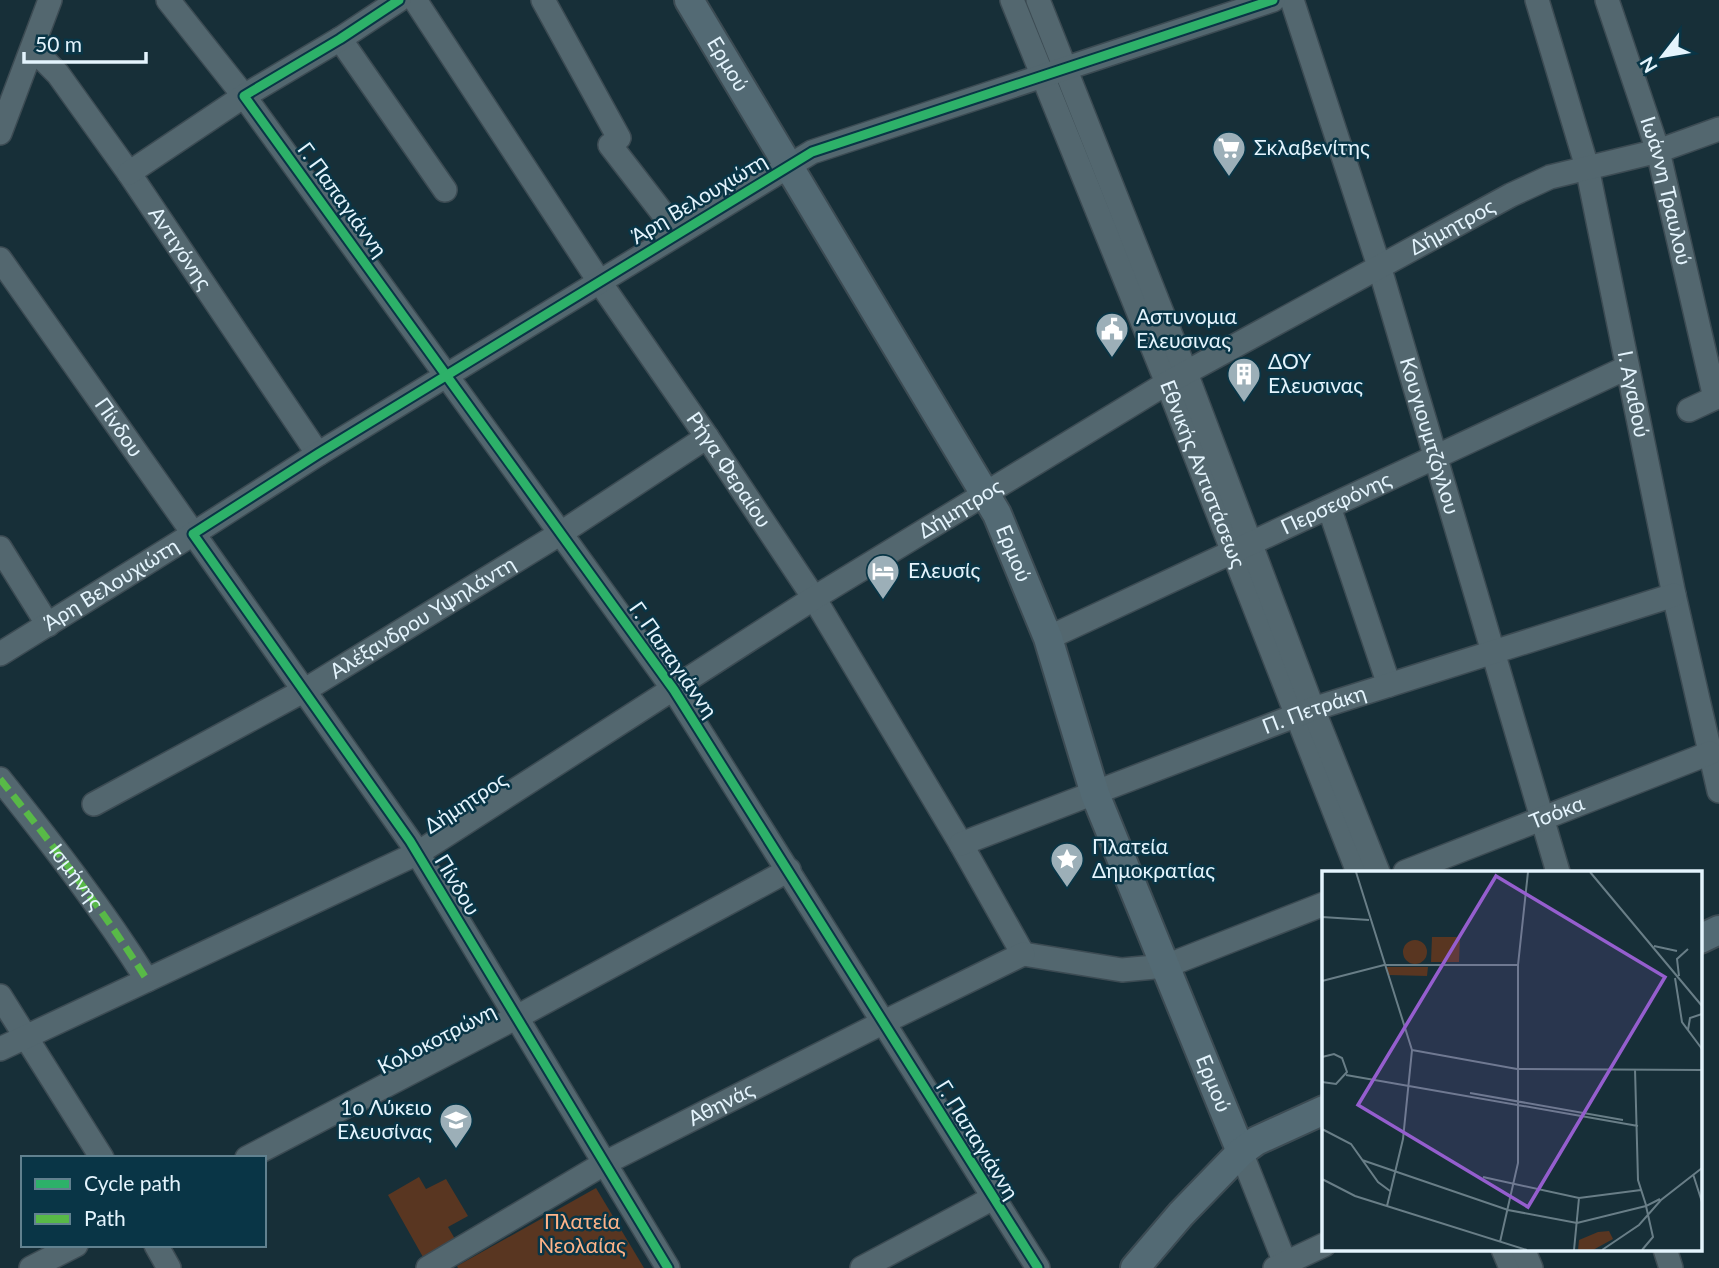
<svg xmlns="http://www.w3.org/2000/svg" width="1719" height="1268" font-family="Lato,sans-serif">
<rect width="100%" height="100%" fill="#172f38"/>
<!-- green -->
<g fill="#593621">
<polygon points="419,1177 426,1189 446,1179 468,1216 448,1227 455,1239 423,1257 388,1195"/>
<polygon points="596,1188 644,1268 458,1268 457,1266"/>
</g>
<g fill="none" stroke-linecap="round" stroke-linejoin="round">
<defs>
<g id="minor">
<polyline points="168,0 244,96 674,690 1038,1268"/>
<path id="s1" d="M415,0L599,281L707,437L814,598L961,844L1023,954"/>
<polyline points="543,0 619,138 610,145 678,233"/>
<path id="s2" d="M1012,0L1167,383L1358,872"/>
<polyline points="1038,0 1186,373 1313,709 1378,872"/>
<path id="s3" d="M1292,0L1380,269L1558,872"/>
<path id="s4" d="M1537,0L1587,167L1674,595L1719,791"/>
<path id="s5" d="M1607,0L1658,151L1715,398L1689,410"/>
<polyline points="340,39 445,190"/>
<path id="s6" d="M33,49L58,74L129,173L318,454"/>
<polyline points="0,133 50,0"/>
<polyline points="129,173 244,96 340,39 399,0"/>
<path id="s7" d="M0,259L410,841L668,1268"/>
<polyline points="1329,507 1389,685"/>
<polyline points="0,548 48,625"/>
<path id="s8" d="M1048,638L1626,368"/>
<path id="s9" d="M0,654L193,534L318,454L812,152L1273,0"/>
<path id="s10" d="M0,779C52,844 103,910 147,980"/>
<path id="s11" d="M94,804L305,690L561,533L707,437"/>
<path id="s12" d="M961,844L1313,709L1674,595"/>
<path id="s13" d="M1405,872L1710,753"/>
<polyline points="1023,954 1122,970 1166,966 1324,904"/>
<polyline points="0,996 102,1158"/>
<path id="s14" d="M0,1049L418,853L814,598L1167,383L1511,195L1550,177L1658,151L1719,129"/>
<polyline points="1241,1152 1285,1263"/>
<polyline points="247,1158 517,1017 789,870"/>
<polyline points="156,1245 169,1268"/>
<polyline points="1503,1249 1511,1268"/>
<polyline points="1523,1249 1531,1268"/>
<polyline points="1665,1249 1671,1268"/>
<polyline points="31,1268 76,1245"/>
<path id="s15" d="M428,1268L605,1163L882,1023L1023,954"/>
<polyline points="862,1268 993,1198"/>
<polyline points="1275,1268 1324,1245"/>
</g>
<g id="major">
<path id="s16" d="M689,0L997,514L1048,638L1095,794L1241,1152"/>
<polyline points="1700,939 1719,930"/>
<polyline points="1135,1268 1181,1214 1241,1152 1256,1141 1324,1110"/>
</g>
</defs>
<!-- minor casing -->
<use href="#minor" stroke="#3c4b53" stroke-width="26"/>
<!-- major casing -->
<use href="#major" stroke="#3c4b53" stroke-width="32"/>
<!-- minor -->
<use href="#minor" stroke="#53676f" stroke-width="23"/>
<!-- major -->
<use href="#major" stroke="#536a74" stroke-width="28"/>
<!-- quiet -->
<path stroke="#58b947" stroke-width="7" stroke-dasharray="14 7" stroke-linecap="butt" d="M0,779C52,844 103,910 147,980"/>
<defs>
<g id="cycleway">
<polyline points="399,0 340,39 244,96 674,690 1038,1268"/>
<polyline points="668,1268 410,841 193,534 318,454 812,152 1273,0"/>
</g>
</defs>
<!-- cycleway casing -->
<use href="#cycleway" stroke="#093546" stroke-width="13"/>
<!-- cycleway -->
<use href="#cycleway" stroke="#2db169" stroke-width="9"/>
</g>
<!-- icons -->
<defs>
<symbol id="supermarket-pin" viewBox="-11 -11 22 30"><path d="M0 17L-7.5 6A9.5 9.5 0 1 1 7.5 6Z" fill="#9cafb8" stroke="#093546"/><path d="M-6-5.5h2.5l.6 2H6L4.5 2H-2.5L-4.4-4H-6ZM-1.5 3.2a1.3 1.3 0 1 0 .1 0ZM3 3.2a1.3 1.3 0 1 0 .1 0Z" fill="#fff"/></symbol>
<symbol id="civic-pin" viewBox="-11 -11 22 30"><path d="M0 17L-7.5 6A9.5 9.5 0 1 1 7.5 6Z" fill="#9cafb8" stroke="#093546"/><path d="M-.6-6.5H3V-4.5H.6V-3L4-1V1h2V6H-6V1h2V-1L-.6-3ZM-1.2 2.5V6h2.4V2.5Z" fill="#fff"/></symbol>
<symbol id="building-pin" viewBox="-11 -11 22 30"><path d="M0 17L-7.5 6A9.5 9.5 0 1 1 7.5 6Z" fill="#9cafb8" stroke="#093546"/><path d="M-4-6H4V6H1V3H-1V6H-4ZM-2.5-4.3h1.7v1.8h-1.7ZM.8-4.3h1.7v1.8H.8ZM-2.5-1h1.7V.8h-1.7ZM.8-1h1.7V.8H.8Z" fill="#fff"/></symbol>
<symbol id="hotel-pin" viewBox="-11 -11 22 30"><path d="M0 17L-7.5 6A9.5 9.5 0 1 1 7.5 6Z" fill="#9cafb8" stroke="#093546"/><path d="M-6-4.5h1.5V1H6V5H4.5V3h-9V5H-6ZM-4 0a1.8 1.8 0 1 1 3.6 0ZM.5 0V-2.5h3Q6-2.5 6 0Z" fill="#fff"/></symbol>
<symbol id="sight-pin" viewBox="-11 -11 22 30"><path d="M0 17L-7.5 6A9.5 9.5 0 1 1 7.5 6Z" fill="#9cafb8" stroke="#093546"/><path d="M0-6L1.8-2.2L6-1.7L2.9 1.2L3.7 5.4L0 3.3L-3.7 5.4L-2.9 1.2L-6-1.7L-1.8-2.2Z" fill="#fff"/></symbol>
<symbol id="school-pin" viewBox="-11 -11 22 30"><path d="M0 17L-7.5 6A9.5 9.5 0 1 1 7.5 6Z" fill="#9cafb8" stroke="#093546"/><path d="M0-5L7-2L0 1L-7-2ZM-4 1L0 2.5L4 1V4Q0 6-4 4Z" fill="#fff"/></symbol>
</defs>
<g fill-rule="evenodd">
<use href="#supermarket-pin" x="1210" y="129" width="38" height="52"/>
<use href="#civic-pin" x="1093" y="310" width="38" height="52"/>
<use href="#building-pin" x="1225" y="355" width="38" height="52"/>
<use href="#hotel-pin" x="864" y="552" width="38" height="52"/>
<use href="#sight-pin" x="1048" y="840" width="38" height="52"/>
<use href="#school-pin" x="437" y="1101" width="38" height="52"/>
</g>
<g text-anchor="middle" stroke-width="5" stroke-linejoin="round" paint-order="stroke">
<!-- street labels -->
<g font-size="21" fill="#e4f4fd" stroke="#093546">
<text dy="7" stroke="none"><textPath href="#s16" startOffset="75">Ερμού</textPath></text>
<text dy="7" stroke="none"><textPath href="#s5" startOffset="200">Ιωάννη Τραυλού</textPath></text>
<text transform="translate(699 199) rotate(-31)" y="7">Άρη Βελουχιώτη</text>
<text transform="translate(342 200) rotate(54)" y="7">Γ. Παπαγιάννη</text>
<text dy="7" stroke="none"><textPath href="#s14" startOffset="1671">Δήμητρος</textPath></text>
<text dy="7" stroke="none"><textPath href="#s6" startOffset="248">Αντιγόνης</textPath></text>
<text dy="7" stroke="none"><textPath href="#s4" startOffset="406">Ι. Αγαθού</textPath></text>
<text dy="7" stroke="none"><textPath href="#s7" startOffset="206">Πίνδου</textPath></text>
<text dy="7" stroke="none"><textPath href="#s3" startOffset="457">Κουγιουμτζόγλου</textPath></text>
<text dy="7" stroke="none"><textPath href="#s1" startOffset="565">Ρήγα Φεραίου</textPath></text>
<text dy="7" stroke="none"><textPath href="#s2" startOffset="511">Εθνικής Αντιστάσεως</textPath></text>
<text dy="7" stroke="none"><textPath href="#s8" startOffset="318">Περσεφόνης</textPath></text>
<text dy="7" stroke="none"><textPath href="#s14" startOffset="1104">Δήμητρος</textPath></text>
<text dy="7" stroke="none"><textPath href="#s16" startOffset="642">Ερμού</textPath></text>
<text dy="7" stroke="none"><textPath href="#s9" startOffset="131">Άρη Βελουχιώτη</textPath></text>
<text dy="7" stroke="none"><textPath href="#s11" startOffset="378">Αλέξανδρου Υψηλάντη</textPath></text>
<text transform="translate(673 660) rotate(55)" y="7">Γ. Παπαγιάννη</text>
<text dy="7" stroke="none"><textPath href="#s12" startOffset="378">Π. Πετράκη</textPath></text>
<text transform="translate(466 803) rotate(-33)" y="7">Δήμητρος</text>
<text dy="7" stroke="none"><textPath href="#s13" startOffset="163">Τσόκα</textPath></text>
<text dy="7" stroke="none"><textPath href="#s10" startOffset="124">Ισμήνης</textPath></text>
<text transform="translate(457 885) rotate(59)" y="7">Πίνδου</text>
<text transform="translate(437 1039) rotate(-27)" y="7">Κολοκοτρώνη</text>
<text dy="7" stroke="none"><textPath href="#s16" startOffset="1209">Ερμού</textPath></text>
<text dy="7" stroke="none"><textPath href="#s15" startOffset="336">Αθηνάς</textPath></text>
<text transform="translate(977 1140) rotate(58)" y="7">Γ. Παπαγιάννη</text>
</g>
<!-- poi labels -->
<g font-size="21" fill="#e4f4fd" stroke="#093546" text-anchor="start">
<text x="1254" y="155">Σκλαβενίτης</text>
<text x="1136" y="324">Αστυνομια<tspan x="1136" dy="24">Ελευσινας</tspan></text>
<text x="1268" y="369">ΔΟΥ<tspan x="1268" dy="24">Ελευσινας</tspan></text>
<text x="908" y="578">Ελευσίς</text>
<text x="1092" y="854">Πλατεία<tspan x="1092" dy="24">Δημοκρατίας</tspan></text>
<text x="432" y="1115" text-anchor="end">1ο Λύκειο<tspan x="432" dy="24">Ελευσίνας</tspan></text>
</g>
<!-- park labels -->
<g font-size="21" fill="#feb388" stroke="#093546">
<text x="582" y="1229">Πλατεία<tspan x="582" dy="24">Νεολαίας</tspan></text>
</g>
</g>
<!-- overview -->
<g transform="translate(1322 871)">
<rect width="380" height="380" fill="#172f38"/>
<path d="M110,66H138L137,91H109ZM81 81a12 12 0 1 1 24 0a12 12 0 1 1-24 0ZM64,96H106L105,105L67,104ZM276,361L287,360L291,368L271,379H256L257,369Z" fill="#593621"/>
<path fill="none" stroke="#697e87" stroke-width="2" d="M34,1L90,179L81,268L65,335M268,1L380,135M0,46L47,49M332,75L355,80M357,105L355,88L366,78M353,107L360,151L380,178M0,110L62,94H196M366,159L368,147L380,143M90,179L195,198L380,199M0,186L12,183L20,187L25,201L14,213L0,211M313,198L316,309L324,334M24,204L316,255M148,222L301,249M0,258L29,273L56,311L68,320M40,289L186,339L255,352L324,335M371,303L380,331M161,306L257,327L319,319M0,308L33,325L205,379M178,371L196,292V94L206,1M252,379L257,327M280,379L317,354L339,329L380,297M320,379L331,366L324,335L338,328"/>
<path fill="#955ece" fill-opacity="0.15" stroke="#955ece" stroke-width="3.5" d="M174,5L343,106L206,336L36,234Z"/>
<rect width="380" height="380" fill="none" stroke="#e4f4fd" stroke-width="3.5"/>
</g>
<!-- legend -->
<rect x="21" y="1156" width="245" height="91" fill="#093546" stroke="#61818f" stroke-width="2"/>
<rect x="35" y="1179" width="35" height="10" fill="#2db169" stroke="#61818f" stroke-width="2"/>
<text x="84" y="1191" font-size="21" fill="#e4f4fd">Cycle path</text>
<rect x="35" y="1214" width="35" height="10" fill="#58b947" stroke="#61818f" stroke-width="2"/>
<text x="84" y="1226" font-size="21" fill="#e4f4fd">Path</text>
<!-- north arrow -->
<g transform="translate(1663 56) rotate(239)" stroke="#093546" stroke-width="5" paint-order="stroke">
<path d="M0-5L12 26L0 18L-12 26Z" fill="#e4f4fd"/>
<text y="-10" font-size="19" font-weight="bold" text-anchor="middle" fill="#e4f4fd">N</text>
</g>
<!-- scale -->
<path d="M24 52v10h122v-10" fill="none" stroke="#e4f4fd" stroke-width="3.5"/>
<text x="35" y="52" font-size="21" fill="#e4f4fd" stroke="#093546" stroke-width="5" paint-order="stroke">50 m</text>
</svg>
